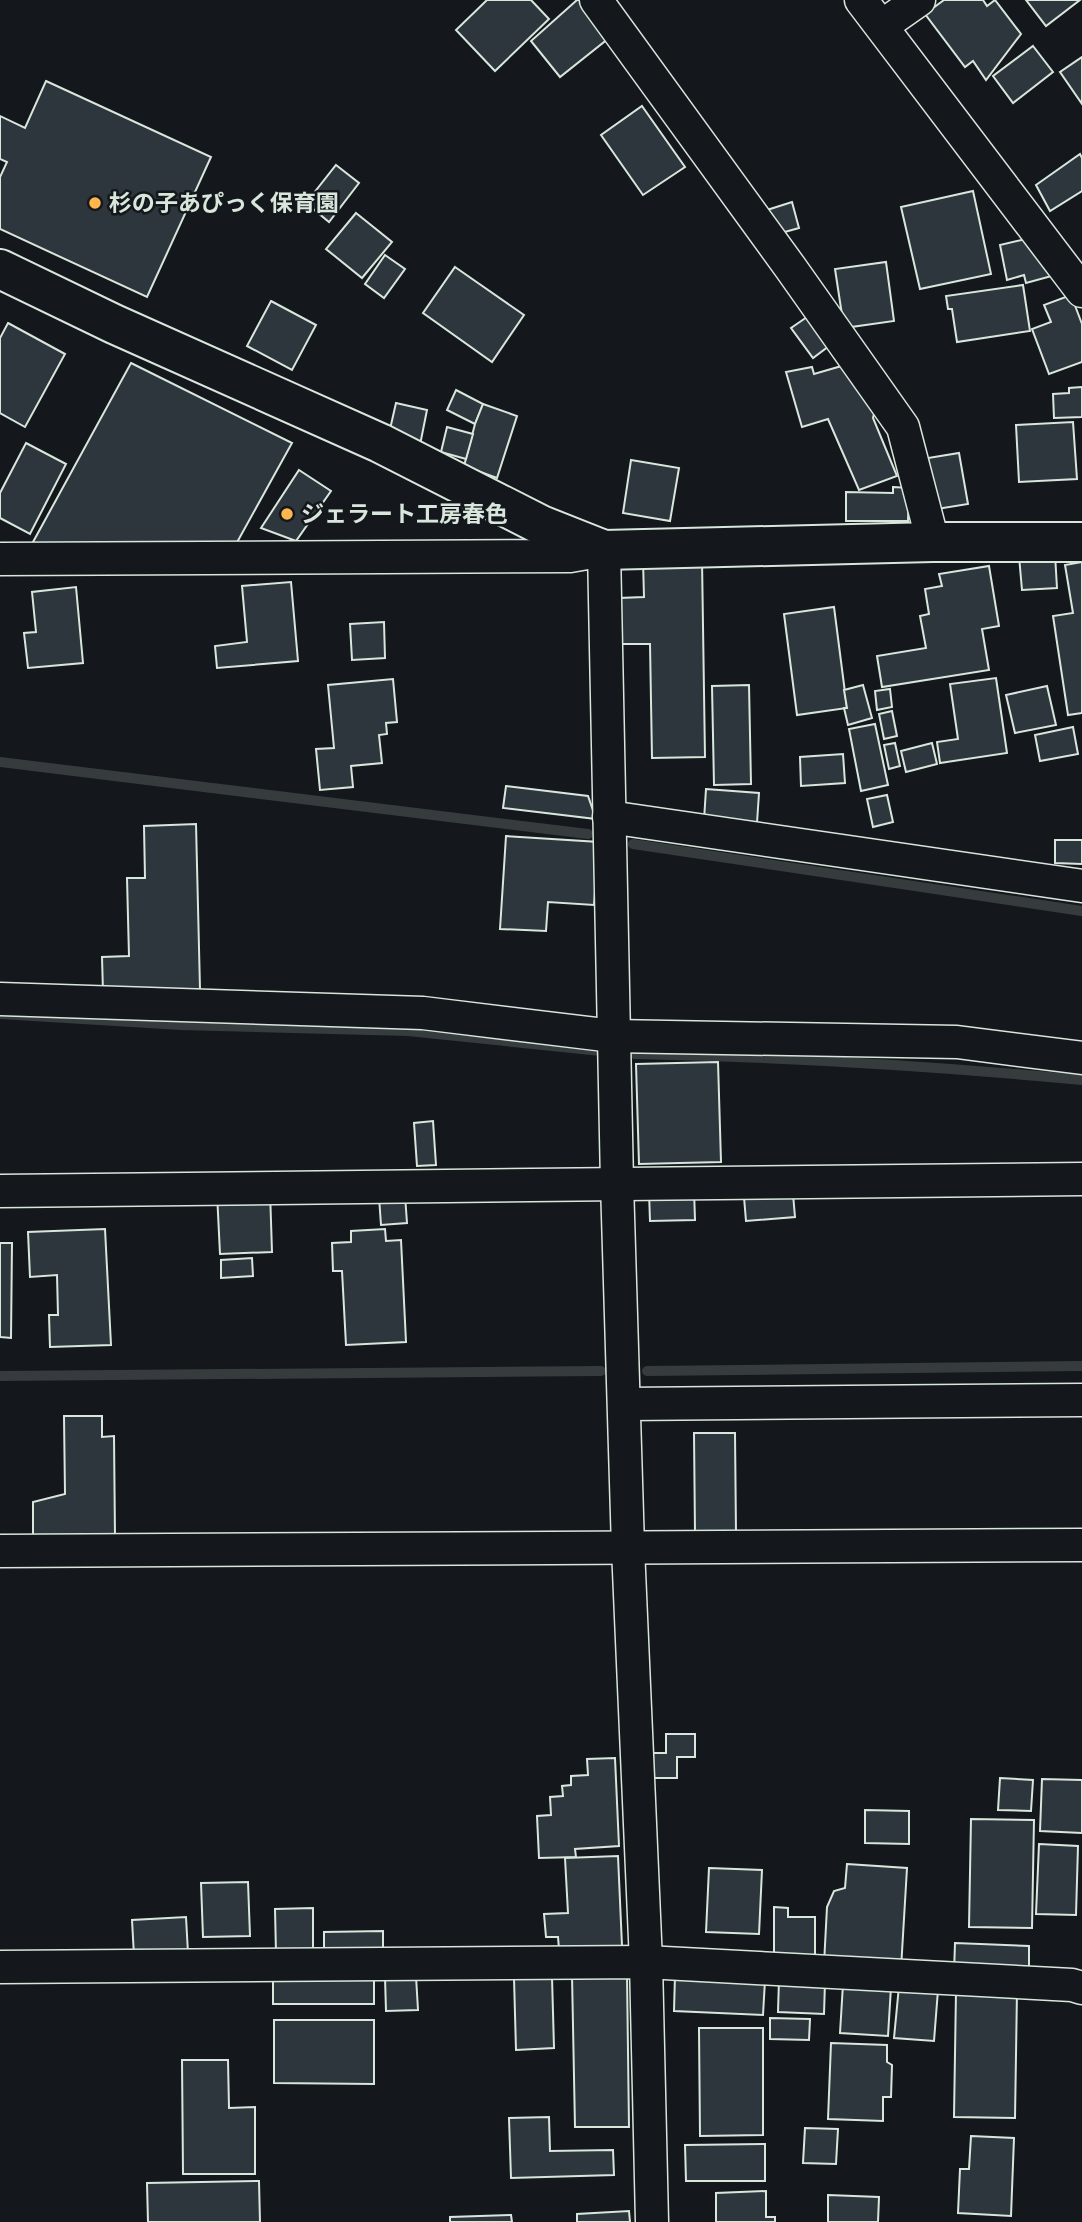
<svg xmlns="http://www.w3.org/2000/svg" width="1082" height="2222" font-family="'Asap Condensed','Noto Sans JP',sans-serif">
<rect width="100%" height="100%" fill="#14181c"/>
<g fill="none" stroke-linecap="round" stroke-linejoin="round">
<!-- stream -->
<g stroke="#363b3e" stroke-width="10">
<polyline points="0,762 588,834"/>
<polyline points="633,844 1082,911"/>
<polyline points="0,1014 181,1025 408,1031 601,1051"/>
<path d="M635,1054C784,1057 933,1066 1082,1080"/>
<polyline points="647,1371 1082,1366"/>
<polyline points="0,1376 601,1371"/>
</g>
</g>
<!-- building -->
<g fill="#2c363c" stroke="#d8e6dc" stroke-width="2">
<polygon points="487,0 531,0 549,19 495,71 456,30"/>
<polygon points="577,0 580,0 609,38 560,77 531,41"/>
<polygon points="944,0 983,0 987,6 995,0 1021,34 986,80 973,61 965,67 925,14"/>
<polygon points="1026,0 1080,0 1046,26"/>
<polygon points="1033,46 1053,72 1013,103 993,76"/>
<polygon points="1082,57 1082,104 1060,72"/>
<polygon points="46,81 211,157 147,297 0,229 0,177 7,162 0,159 0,116 25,128"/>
<polygon points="642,106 685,167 643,195 601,135"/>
<polygon points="1080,154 1082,158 1082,191 1050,211 1036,185"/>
<polygon points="336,165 359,183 329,222 306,203"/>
<polygon points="973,191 991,274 920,289 901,207"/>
<polygon points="792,202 799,228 774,235 767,210"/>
<polygon points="356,213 392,242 362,278 326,249"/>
<polygon points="1030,238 1059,274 1026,283 1024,275 1007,280 1000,245"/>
<polygon points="385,255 405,269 384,298 365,284"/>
<polygon points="886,262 894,321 844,328 835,269"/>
<polygon points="455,267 524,315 492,362 423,313"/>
<polygon points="1023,285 1030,331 957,342 952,309 948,309 946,296"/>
<polygon points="1071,295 1082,324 1082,362 1049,374 1032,329 1051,322 1044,305"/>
<polygon points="271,301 316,325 292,370 247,346"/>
<polygon points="807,317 829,346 813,358 791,328"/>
<polygon points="8,323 65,354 25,427 0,413 0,338"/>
<polygon points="131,363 292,443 235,546 27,553"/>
<polygon points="845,365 875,410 873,418 897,476 859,490 828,419 802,427 786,372 812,367 814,374"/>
<polygon points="1082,387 1082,417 1054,418 1053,394 1069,393 1069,388"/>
<polygon points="456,390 483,404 475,424 447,410"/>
<polygon points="396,403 427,410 420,445 388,438"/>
<polygon points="483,404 517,416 497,478 464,466 475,424"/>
<polygon points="1073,422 1077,479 1019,482 1016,425"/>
<polygon points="447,427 473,434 466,459 441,452"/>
<polygon points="26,443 66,464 30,534 0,518 0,493"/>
<polygon points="959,453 968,504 937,509 928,458"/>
<polygon points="631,460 679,468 670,521 623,513"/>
<polygon points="299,470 331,491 296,541 261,528"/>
<polygon points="893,487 909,488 908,521 846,521 846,492 893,493"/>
<polygon points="1055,554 1057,588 1022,590 1019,556"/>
<polygon points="643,560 702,560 705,757 652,758 650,644 620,644 619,598 644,597"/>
<polygon points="1082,562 1082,713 1068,715 1053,616 1073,613 1065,565"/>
<polygon points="989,566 999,626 982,629 989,670 882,687 877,656 926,648 920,616 929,614 925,589 942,586 939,574"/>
<polygon points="291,582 298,661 217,668 215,646 247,642 242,586"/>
<polygon points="76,587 83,663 28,668 24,633 36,632 32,592"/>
<polygon points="834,607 847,708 797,715 784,614"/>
<polygon points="384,622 385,658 352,660 350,624"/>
<polygon points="996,678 1007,753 940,763 937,742 958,739 950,684"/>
<polygon points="393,679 397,722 386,723 387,734 379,735 382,763 351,766 353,787 320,790 316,749 334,748 328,685"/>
<polygon points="749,685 751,784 714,785 712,686"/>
<polygon points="863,685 872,718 848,725 844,708 847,708 844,690"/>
<polygon points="1047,686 1056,725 1015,733 1006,695"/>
<polygon points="890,689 892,707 877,710 875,691"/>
<polygon points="892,711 897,736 884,739 879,714"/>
<polygon points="875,724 888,785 861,791 849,729"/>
<polygon points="1073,727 1078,754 1040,761 1035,735"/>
<polygon points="895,743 900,766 889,769 884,745"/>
<polygon points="932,743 937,764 906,772 901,751"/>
<polygon points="843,754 845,783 801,786 800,757"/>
<polygon points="506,786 588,796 596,819 503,808"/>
<polygon points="706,789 759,793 757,823 704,820"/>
<polygon points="887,795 893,822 873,827 867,799"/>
<polygon points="196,824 200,989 103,992 102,957 129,956 127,878 145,878 144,826"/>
<polygon points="506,836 599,842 594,905 548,902 546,931 500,929"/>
<polygon points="1055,840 1082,840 1082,864 1055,863"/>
<polygon points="718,1062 721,1162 639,1164 636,1064"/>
<polygon points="433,1121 436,1165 417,1166 414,1123"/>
<polygon points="694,1190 695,1220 650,1221 649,1192"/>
<polygon points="270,1191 272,1252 220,1254 217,1193"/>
<polygon points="793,1194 795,1217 746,1221 744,1197"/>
<polygon points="405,1195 407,1223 381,1225 379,1197"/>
<polygon points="105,1229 111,1345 50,1347 49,1315 58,1315 57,1275 30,1277 28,1232"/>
<polygon points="385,1229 386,1241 401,1240 406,1342 346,1345 342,1271 333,1271 332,1243 351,1242 351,1231"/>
<polygon points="0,1243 12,1243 11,1338 0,1337"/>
<polygon points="252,1258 253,1276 221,1278 221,1260"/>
<polygon points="64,1416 102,1416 102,1437 114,1436 115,1537 33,1537 33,1502 65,1494"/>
<polygon points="694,1433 735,1433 736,1533 695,1533"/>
<polygon points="666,1734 695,1734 695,1757 677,1757 677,1778 649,1778 649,1753 666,1753"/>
<polygon points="615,1758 619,1846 575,1849 576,1857 539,1858 537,1816 551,1815 550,1797 563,1796 562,1786 571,1785 571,1776 588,1775 587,1759"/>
<polygon points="1000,1778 1033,1780 1031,1811 998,1810"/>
<polygon points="1042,1779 1082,1780 1082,1833 1040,1831"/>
<polygon points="865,1810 909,1811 909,1844 865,1843"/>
<polygon points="971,1819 1034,1820 1032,1928 969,1927"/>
<polygon points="1039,1844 1078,1846 1076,1915 1036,1914"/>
<polygon points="618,1856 622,1946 559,1949 558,1937 546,1937 544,1914 568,1913 565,1858"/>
<polygon points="847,1864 907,1868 901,1969 824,1964 827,1907 834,1891 845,1888"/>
<polygon points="709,1868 762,1870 759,1934 706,1932"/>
<polygon points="248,1882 250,1936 203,1937 201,1883"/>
<polygon points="774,1907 788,1908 788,1917 815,1917 815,1962 774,1963"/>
<polygon points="313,1908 313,1953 276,1953 275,1909"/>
<polygon points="186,1917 188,1953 134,1956 132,1920"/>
<polygon points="383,1931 383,1953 324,1954 324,1932"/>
<polygon points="955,1943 1029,1946 1029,1976 954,1973"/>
<polygon points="572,1975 627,1975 629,2127 575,2127"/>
<polygon points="675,1975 765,1980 763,2015 674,2011"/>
<polygon points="273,1976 374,1977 374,2004 273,2004"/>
<polygon points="416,1976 418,2010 386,2011 385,1977"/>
<polygon points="552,1977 554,2048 516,2050 514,1978"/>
<polygon points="779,1979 825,1982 824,2014 778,2012"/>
<polygon points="843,1984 891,1987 888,2036 840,2033"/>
<polygon points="899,1986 938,1990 934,2041 894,2038"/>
<polygon points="956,1991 1017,1991 1015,2118 954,2117"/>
<polygon points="770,2018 810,2019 809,2040 770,2039"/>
<polygon points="274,2020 374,2020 374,2084 274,2083"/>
<polygon points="699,2028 763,2028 763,2135 700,2136"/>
<polygon points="831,2043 887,2045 887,2062 892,2065 891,2097 883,2097 883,2121 828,2119"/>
<polygon points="182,2060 228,2060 229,2108 255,2107 255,2174 183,2174"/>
<polygon points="549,2117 550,2151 613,2150 614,2175 511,2178 509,2118"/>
<polygon points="805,2128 838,2129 836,2164 803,2163"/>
<polygon points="971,2136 1014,2138 1011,2216 958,2213 960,2169 969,2169"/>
<polygon points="765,2144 765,2181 686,2181 685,2145"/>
<polygon points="259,2181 260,2222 148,2222 147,2183"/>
<polygon points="766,2191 766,2217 775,2217 775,2222 716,2222 716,2193"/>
<polygon points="828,2195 879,2197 878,2222 828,2222"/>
<polygon points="629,2211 630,2222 577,2222 577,2214"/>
<polygon points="511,2215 512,2222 450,2222 450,2217"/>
</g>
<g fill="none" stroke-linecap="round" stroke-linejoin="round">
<defs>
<g id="minor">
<polyline points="596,0 790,267 903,427 933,542"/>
<polyline points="861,0 1082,291"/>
<polyline points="882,26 919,0"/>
<polyline points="0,559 570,556 604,550 617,1183 628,1548 646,1962 652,2222"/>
<polyline points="609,817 1082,886"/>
<polyline points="0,999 423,1013 613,1036 957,1042 1082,1058"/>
<polyline points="0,1191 1082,1179"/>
<polyline points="625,1404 1082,1400"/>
<polyline points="0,1551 1082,1545"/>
<polyline points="0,1967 646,1962 1072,1985 1082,1988"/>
</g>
<polyline id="tertiary" points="0,269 114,324 380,443 541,525 604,550 933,542 1082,542"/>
</defs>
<!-- minor casing -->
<use href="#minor" stroke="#d8e6dc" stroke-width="35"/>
<!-- tertiary casing -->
<use href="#tertiary" stroke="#d8e6dc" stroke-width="42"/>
<!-- minor -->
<use href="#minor" stroke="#14181c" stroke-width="32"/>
<!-- tertiary -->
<use href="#tertiary" stroke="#14181c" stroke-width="38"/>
</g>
<!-- markers -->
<g fill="#ffb74d" stroke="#14181c" stroke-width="2.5">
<circle cx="95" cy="203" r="7"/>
<circle cx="287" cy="514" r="7"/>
</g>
<g text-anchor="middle" stroke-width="5" stroke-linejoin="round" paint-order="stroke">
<!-- poi labels -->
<g font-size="23" font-weight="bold" fill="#d8e6dc" stroke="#14181c" text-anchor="start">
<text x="109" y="211">杉の子あぴっく保育園</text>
<text x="301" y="522">ジェラート工房春色</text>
</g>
</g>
</svg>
